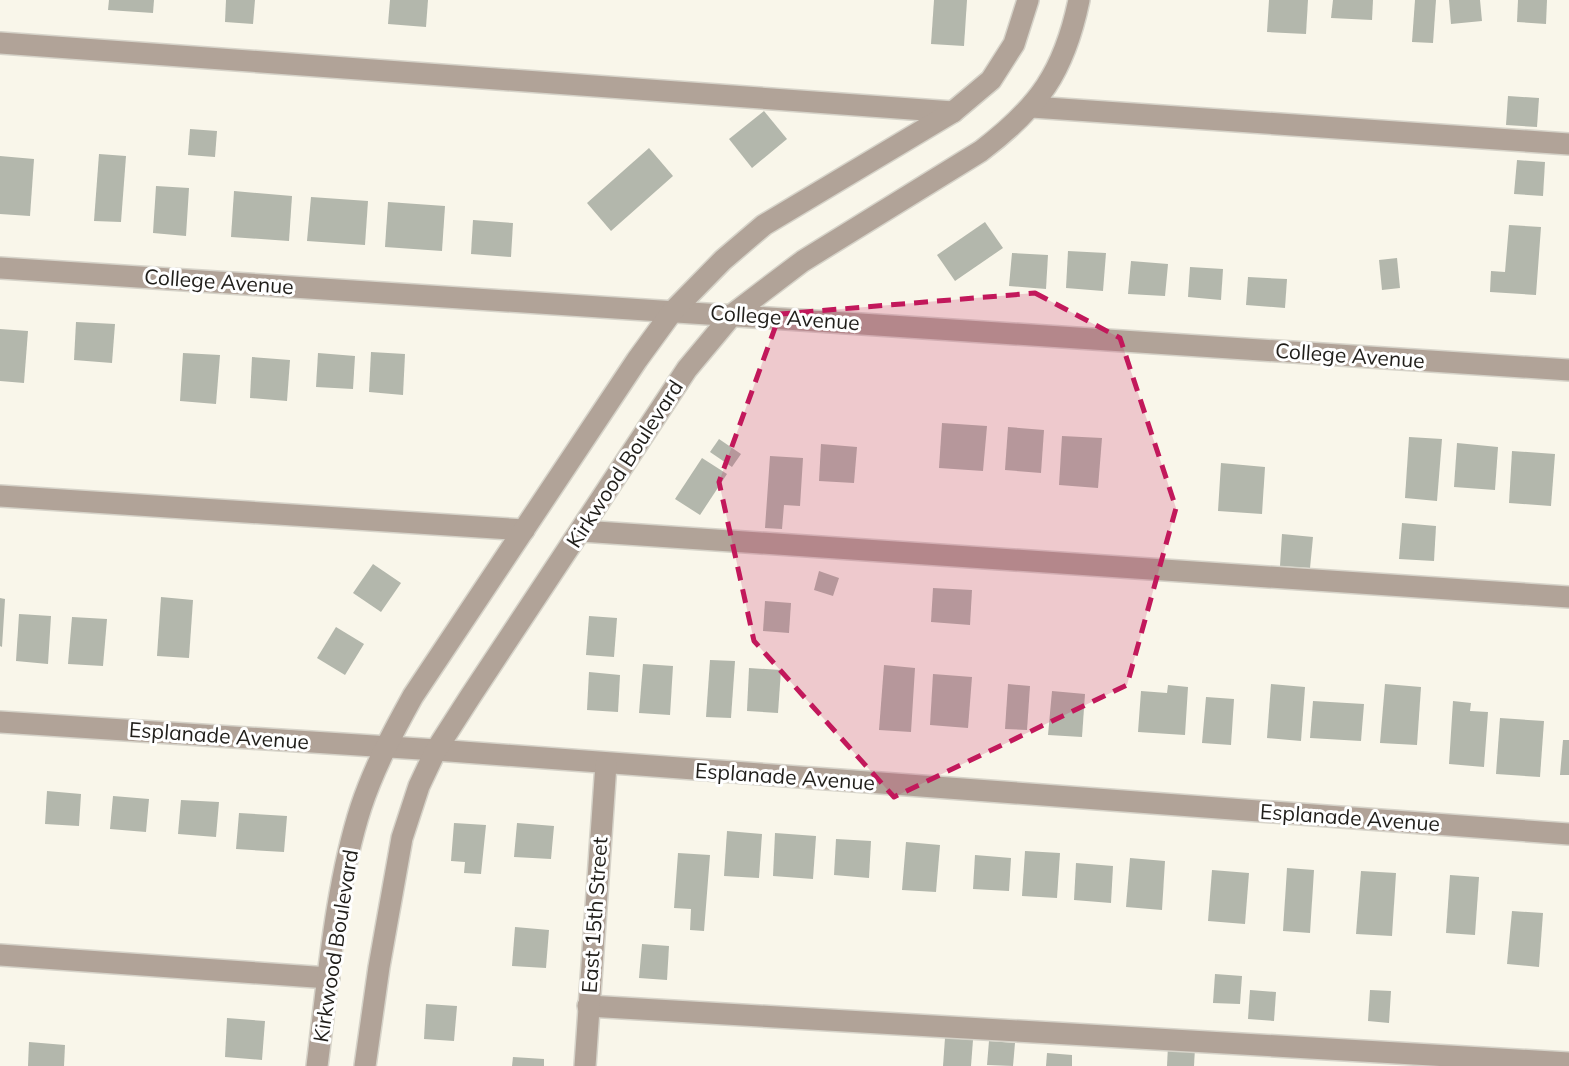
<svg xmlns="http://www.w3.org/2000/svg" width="1569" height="1066" font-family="Mulish,sans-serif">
<rect width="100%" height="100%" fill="#f9f6ea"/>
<!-- building -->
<g fill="#b3b7ac">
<polygon points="109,0 154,0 153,13 108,10"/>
<polygon points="226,0 255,0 253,24 225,22"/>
<polygon points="390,0 428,0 426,27 388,24"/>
<polygon points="934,0 967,0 964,46 931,44"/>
<polygon points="1269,0 1308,0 1306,34 1267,32"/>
<polygon points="1333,0 1373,0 1372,20 1331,18"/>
<polygon points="1415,0 1436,0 1433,43 1412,42"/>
<polygon points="1449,0 1480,0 1482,21 1451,24"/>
<polygon points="1518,0 1547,0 1546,24 1517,22"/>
<polygon points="1508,96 1539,98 1537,127 1506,125"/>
<polygon points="764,111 787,139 752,168 729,139"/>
<polygon points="190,129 217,131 215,157 188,155"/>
<polygon points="649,148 673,176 611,231 587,203"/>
<polygon points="99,154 126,156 121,222 94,221"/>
<polygon points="0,156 34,159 30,216 0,214"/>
<polygon points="1517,160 1545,162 1543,196 1514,194"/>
<polygon points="156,186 189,188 186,236 153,233"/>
<polygon points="234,191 292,196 289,241 231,237"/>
<polygon points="311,197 368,201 365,245 307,241"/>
<polygon points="388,202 445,206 442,251 385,247"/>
<polygon points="473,220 513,223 511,257 471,254"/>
<polygon points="985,222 1003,248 955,281 937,255"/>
<polygon points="1509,225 1541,227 1536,295 1490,292 1491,271 1505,272"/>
<polygon points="1068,251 1106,253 1103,291 1066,288"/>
<polygon points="1012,253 1048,255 1046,289 1009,286"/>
<polygon points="1397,258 1400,288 1382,290 1379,260"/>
<polygon points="1131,261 1168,264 1165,296 1128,294"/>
<polygon points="1190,267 1223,269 1221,300 1188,297"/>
<polygon points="1248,277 1287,279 1285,308 1246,305"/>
<polygon points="76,322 115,324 112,363 74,360"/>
<polygon points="0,329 28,331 24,383 0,381"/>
<polygon points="371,352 405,354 403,395 369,392"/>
<polygon points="183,353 220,355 216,404 180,401"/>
<polygon points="318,353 355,356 353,389 316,387"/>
<polygon points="252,357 290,360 287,401 250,398"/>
<polygon points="942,423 987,426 983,471 939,468"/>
<polygon points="1008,427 1044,430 1041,473 1005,470"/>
<polygon points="1062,436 1102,438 1098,488 1059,485"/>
<polygon points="1409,437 1442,439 1437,501 1405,498"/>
<polygon points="719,439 741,454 732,467 710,452"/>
<polygon points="1457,443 1498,447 1495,490 1454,487"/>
<polygon points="821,444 857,447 854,483 819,481"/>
<polygon points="1512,451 1555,454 1551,506 1509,503"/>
<polygon points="770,456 803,458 800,506 784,505 782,529 765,528"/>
<polygon points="702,458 727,474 700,515 675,499"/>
<polygon points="1221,463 1265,467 1262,514 1218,511"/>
<polygon points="1402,523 1436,526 1434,561 1399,559"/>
<polygon points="1282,534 1313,537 1310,568 1280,566"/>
<polygon points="373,564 401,583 381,612 353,593"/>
<polygon points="819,571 839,578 833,596 814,590"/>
<polygon points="933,588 972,590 970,625 931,622"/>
<polygon points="161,597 193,600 189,658 157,656"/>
<polygon points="0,598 5,599 2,647 0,646"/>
<polygon points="765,601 791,603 789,633 763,631"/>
<polygon points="19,614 51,616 48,664 16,661"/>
<polygon points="589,616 617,618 614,657 586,655"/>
<polygon points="72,617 107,619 103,666 68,664"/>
<polygon points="336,627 364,644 345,675 317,658"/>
<polygon points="710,660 735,661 731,718 706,717"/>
<polygon points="643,664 673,666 670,715 639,713"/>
<polygon points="884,665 915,668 911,732 879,730"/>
<polygon points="749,668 781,670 778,713 747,711"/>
<polygon points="589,672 620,675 618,712 587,710"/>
<polygon points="933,674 972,677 968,728 930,725"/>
<polygon points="1008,684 1030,686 1027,730 1005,729"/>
<polygon points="1271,684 1305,687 1301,741 1267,738"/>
<polygon points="1385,684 1421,687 1417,745 1380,743"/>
<polygon points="1168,685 1188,687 1185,735 1138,732 1141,691 1167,693"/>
<polygon points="1052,691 1085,694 1082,737 1048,735"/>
<polygon points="1206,697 1234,699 1231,745 1202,743"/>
<polygon points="1313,701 1364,704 1361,741 1310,738"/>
<polygon points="1453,701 1471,703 1470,711 1488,712 1484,767 1449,764"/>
<polygon points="1500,718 1544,721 1540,777 1496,774"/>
<polygon points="1563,740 1569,740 1569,775 1560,775"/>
<polygon points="47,791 81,794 79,826 45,824"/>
<polygon points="113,796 149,799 146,832 110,829"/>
<polygon points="181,800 219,802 216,837 178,834"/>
<polygon points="239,813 287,816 284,852 236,849"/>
<polygon points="454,823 486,825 481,874 464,873 465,862 451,861"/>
<polygon points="517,823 554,826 551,859 514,857"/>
<polygon points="727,831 762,834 759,878 724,876"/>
<polygon points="775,833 816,836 813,879 773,876"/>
<polygon points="836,839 871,841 869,878 834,875"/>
<polygon points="906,842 940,845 936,892 902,890"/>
<polygon points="1025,851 1060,853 1057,898 1022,896"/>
<polygon points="678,853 710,855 704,931 690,930 691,909 674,908"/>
<polygon points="975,855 1011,858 1009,891 973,889"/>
<polygon points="1130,858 1165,861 1162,910 1126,907"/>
<polygon points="1076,863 1113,866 1111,903 1074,900"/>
<polygon points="1287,868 1314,870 1310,933 1283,931"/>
<polygon points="1212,870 1249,873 1245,924 1208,921"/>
<polygon points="1361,871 1396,873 1392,936 1356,934"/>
<polygon points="1450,875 1479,877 1475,935 1446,933"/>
<polygon points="1512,911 1543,913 1539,967 1507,964"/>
<polygon points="515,927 549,930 546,968 512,966"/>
<polygon points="642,944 669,946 667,980 639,978"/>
<polygon points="1215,974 1242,976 1240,1004 1213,1003"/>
<polygon points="1250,990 1276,992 1274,1021 1248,1019"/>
<polygon points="1370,990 1391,991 1389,1023 1368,1021"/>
<polygon points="426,1004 457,1006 454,1041 424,1039"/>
<polygon points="227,1018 265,1021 262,1060 225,1057"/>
<polygon points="945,1038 973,1040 971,1066 943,1066"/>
<polygon points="989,1041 1015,1043 1013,1066 987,1065"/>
<polygon points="29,1042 65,1045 64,1066 28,1066"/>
<polygon points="1168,1046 1195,1048 1194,1066 1167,1066"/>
<polygon points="1047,1053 1072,1055 1072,1066 1046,1066"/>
<polygon points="513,1057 544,1059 544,1066 512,1066"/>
</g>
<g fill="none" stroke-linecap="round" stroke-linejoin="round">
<defs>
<g id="minor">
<polyline points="0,43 953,112"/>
<polyline points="1032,107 1569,144"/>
<polyline points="0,268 1569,370"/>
<polyline points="0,496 524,530"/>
<polyline points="581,531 1569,597"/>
<polyline points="0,722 436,750 1569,834"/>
<polyline points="0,955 329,978"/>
<polyline points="588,1006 1569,1063"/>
<path d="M317,1066C328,982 335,888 361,807C374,768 393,732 413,696L637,360L672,312L723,260L764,225L953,112L991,80L1014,44L1028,0"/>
<path d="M365,1066L379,967L402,838L419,786L436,750L470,697L687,369L733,314L803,261L981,151C1039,107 1064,72 1079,0"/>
<polyline points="585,1066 606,764"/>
</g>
</defs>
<!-- minor casing -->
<use href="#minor" stroke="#d6d3c9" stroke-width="24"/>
<!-- minor -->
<use href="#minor" stroke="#b1a398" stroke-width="21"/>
</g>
<!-- marked area -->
<path fill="#c2185b" fill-opacity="0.2" stroke="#c2185b" stroke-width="5" stroke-dasharray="14 9" stroke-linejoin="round" d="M1035,293L1120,338L1176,508L1127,685L894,797L754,641L719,482L780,314Z"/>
<g text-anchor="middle" stroke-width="6" stroke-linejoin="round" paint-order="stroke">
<!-- street labels -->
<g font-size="21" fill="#201e1a" stroke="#fff">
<text transform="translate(219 282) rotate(4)" y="7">College Avenue</text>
<text transform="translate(785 318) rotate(4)" y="7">College Avenue</text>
<text transform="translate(1350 356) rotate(4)" y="7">College Avenue</text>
<text transform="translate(625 464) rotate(-57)" y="7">Kirkwood Boulevard</text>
<text transform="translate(219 736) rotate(4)" y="7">Esplanade Avenue</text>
<text transform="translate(785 777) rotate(4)" y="7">Esplanade Avenue</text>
<text transform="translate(1350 818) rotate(4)" y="7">Esplanade Avenue</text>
<text transform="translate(595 915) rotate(-86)" y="7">East 15th Street</text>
<text transform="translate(336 946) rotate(-81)" y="7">Kirkwood Boulevard</text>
</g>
</g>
</svg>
